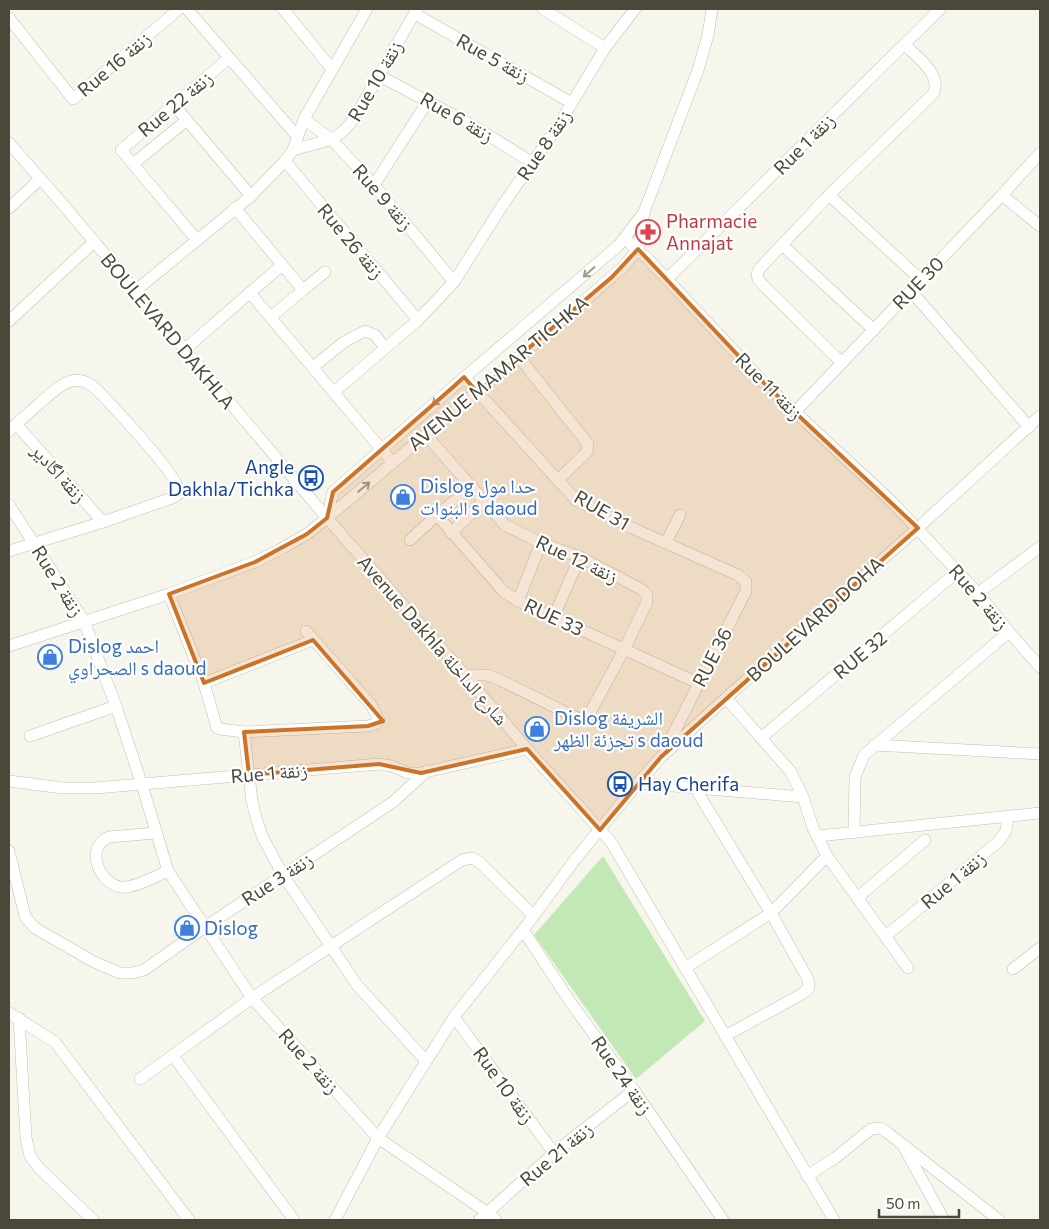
<svg xmlns="http://www.w3.org/2000/svg" width="1049" height="1229" font-family="Commissioner,'Noto Naskh Arabic',sans-serif">
<rect width="100%" height="100%" fill="#f6f6ec"/>
<!-- green -->
<polygon fill="#c2e9b5" points="603,856 705,1021 636,1079 534,935"/>
<g fill="none" stroke-linecap="round" stroke-linejoin="round">
<defs>
<g id="street">
<polyline points="187,9 297,136"/>
<polyline points="283,9 332,69"/>
<polyline points="543,9 605,48"/>
<polyline points="415,14 572,103"/>
<polyline points="9,18 73,99 179,9"/>
<polyline points="378,75 472,125 533,163"/>
<polyline points="174,105 251,196"/>
<polyline points="304,119 332,140 374,185 454,282"/>
<polyline points="9,143 60,201 327,518 465,675 527,749 611,842 834,1220"/>
<path d="M293,150C321,141 337,144 355,117L417,9"/>
<polyline points="285,161 418,320"/>
<polyline points="133,164 187,120"/>
<polyline points="374,185 428,101"/>
<polyline points="829,195 921,280"/>
<polyline points="1002,195 1040,226"/>
<polyline points="9,208 40,179"/>
<polyline points="235,208 303,290 271,317"/>
<polyline points="625,239 647,258 766,385 891,501 978,593 1009,632 1040,667"/>
<polyline points="197,240 121,150 229,58"/>
<polyline points="782,245 874,330"/>
<polyline points="667,279 940,9"/>
<polyline points="303,290 325,272"/>
<polyline points="135,291 251,196 285,161 293,150 304,119 367,9"/>
<polyline points="911,291 1029,427"/>
<polyline points="250,293 393,463"/>
<polyline points="9,321 94,242"/>
<polyline points="184,350 282,265"/>
<polyline points="519,357 588,444 587,452 559,479"/>
<path d="M842,363L763,285L758,279L757,274L760,268L829,195L933,94C943,75 917,57 905,45"/>
<polyline points="313,367 344,342 365,331 375,335 385,348"/>
<polyline points="464,377 576,500 632,528 738,575 746,582 746,591 665,750"/>
<polyline points="334,392 418,320 454,282 502,206 558,126 605,48 635,9"/>
<polyline points="795,412 1002,195 1040,153"/>
<polyline points="16,424 103,522"/>
<path d="M9,431C19,421 30,412 41,402C63,383 78,368 102,395C118,412 176,473 179,491L177,495L172,498L103,522L9,551"/>
<polyline points="426,435 505,525 541,543 580,557 641,589 647,595 647,602 624,650 586,720 581,720 500,680 487,675 465,675"/>
<polyline points="9,505 84,621 116,706 142,785 168,871 252,998 378,1138 488,1213 496,1220"/>
<polyline points="437,515 504,592 518,601 698,683"/>
<polyline points="327,518 333,492 452,388 618,246 642,215"/>
<polyline points="451,533 484,501"/>
<polyline points="410,540 437,515 472,487"/>
<polyline points="666,542 680,515"/>
<polyline points="978,593 1040,547"/>
<polyline points="169,594 204,683 217,728 220,729 244,732 252,801 256,818 263,838 283,875 357,985 426,1061"/>
<polyline points="518,601 541,543"/>
<polyline points="554,616 580,557"/>
<polyline points="9,646 169,594 255,562 281,549 307,534 327,518 546,334 623,267 638,249 644,212 698,70 708,35 712,9"/>
<polyline points="204,683 313,640"/>
<polyline points="726,698 791,772 803,797 813,828 827,856 908,968"/>
<polyline points="244,732 368,726 375,724 379,720 371,705 306,631"/>
<polyline points="30,736 116,706"/>
<polyline points="761,738 958,571"/>
<polyline points="874,745 1040,754"/>
<polyline points="9,781 63,788 95,788 379,764 391,766 408,773 421,773 527,749"/>
<polyline points="638,783 803,797"/>
<polyline points="695,788 771,913 808,979 809,988 802,994 725,1036"/>
<path d="M156,833L109,837C85,847 98,882 120,887C133,889 156,876 168,871"/>
<polyline points="854,833 855,777 864,755 1009,632"/>
<polyline points="818,836 1040,813"/>
<polyline points="9,851 24,912 26,918 35,928 94,962 120,973 132,973 144,970 205,927 393,802 427,771"/>
<polyline points="857,898 925,840"/>
<polyline points="523,930 571,1003 634,1090 723,1220"/>
<polyline points="886,936 998,842 1006,831 1008,817"/>
<polyline points="685,968 771,913 827,856"/>
<polyline points="1013,969 1040,948"/>
<polyline points="9,1013 55,1042 189,1220"/>
<polyline points="454,1017 554,1153"/>
<polyline points="19,1018 26,1138 30,1156 39,1168 93,1220"/>
<polyline points="173,1056 294,1220"/>
<polyline points="140,1079 252,998 462,860 472,858 478,861 533,915"/>
<polyline points="905,1149 944,1220"/>
<polyline points="807,1176 835,1158 871,1129 880,1128 888,1133 999,1220"/>
<polyline points="335,1220 378,1138 454,1017 523,930 577,857 638,783 661,757 726,698 918,528 1040,416"/>
<polyline points="479,1220 554,1153 634,1090"/>
</g>
</defs>
<!-- street casing -->
<use href="#street" stroke="#c1c1ae" stroke-width="12"/>
<!-- street -->
<use href="#street" stroke="#fff" stroke-width="11"/>
</g>
<!-- one-way arrows -->
<defs><path id="oneway-shaft" d="M-6 0H5M1.5-3L5.5 0L1.5 3" fill="none" stroke-width="1.6" stroke-linecap="round" stroke-linejoin="round" transform="scale(1.25)"/></defs>
<g stroke="#9b9b92">
<use href="#oneway-shaft" transform="translate(589 272) rotate(139)"/>
<use href="#oneway-shaft" transform="translate(438 400) rotate(139)"/>
<use href="#oneway-shaft" transform="translate(364 487) rotate(-40)"/>
</g>
<!-- marked area -->
<path fill="#cc7327" fill-opacity="0.2" stroke="#cc7327" stroke-width="4" stroke-linejoin="round" d="M638,249L766,385L918,528L661,757L600,830L527,749L421,773L379,764L249,775L244,732L368,726L383,721L313,640L204,683L169,594L255,562L307,534L327,518L333,492L452,388L464,377L477,392L612,277Z"/>
<!-- icons -->
<defs>
<symbol id="pharmacy-ring" viewBox="-11 -11 22 22"><circle r="9.5" fill="#fff" stroke="#e0444e" stroke-width="1.5"/><path d="M-2-6h4v4h4v4h-4v4h-4v-4h-4v-4h4Z" fill="#e0444e"/></symbol>
<symbol id="bus-ring" viewBox="-11 -11 22 22"><circle r="9.5" fill="#fff" stroke="#1a4fb4" stroke-width="1.5"/><path d="M-5-6H5V4H4V6H2V4H-2V6H-4V4H-5ZM-3.5-4V0h7V-4ZM-3.5 1.2v1.5H-2V1.2ZM2 1.2v1.5H3.5V1.2Z" fill="#1a4fb4"/></symbol>
<symbol id="shop-ring" viewBox="-11 -11 22 22"><circle r="9.5" fill="#fff" stroke="#3f7fe0" stroke-width="1.5"/><path d="M-5-2.5h2.3a2.7 3.5 0 0 1 5.4 0H5L5.5 6h-11ZM-1.5-2.5h3a1.5 2.3 0 0 0-3 0Z" fill="#3f7fe0"/></symbol>
</defs>
<g fill-rule="evenodd">
<use href="#pharmacy-ring" x="634" y="218" width="28" height="28"/>
<use href="#bus-ring" x="297" y="464" width="28" height="28"/>
<use href="#shop-ring" x="389" y="483" width="28" height="28"/>
<use href="#shop-ring" x="36" y="643" width="28" height="28"/>
<use href="#shop-ring" x="523" y="715" width="28" height="28"/>
<use href="#bus-ring" x="606" y="770" width="28" height="28"/>
<use href="#shop-ring" x="173" y="914" width="28" height="28"/>
</g>
<g text-anchor="middle" stroke-width="4.5" stroke-linejoin="round" paint-order="stroke">
<!-- street labels -->
<g font-size="19" fill="#4a4939" stroke="#fff">
<text transform="translate(493 58) rotate(29)" y="7">Rue 5 زنقة</text>
<text transform="translate(114 64) rotate(-40)" y="7">Rue 16 زنقة</text>
<text transform="translate(375 81) rotate(-60)" y="7">Rue 10 زنقة</text>
<text transform="translate(175 104) rotate(-40)" y="7">Rue 22 زنقة</text>
<text transform="translate(457 117) rotate(30)" y="7">Rue 6 زنقة</text>
<text transform="translate(804 144) rotate(-45)" y="7">Rue 1 زنقة</text>
<text transform="translate(544 145) rotate(-56)" y="7">Rue 8 زنقة</text>
<text transform="translate(383 197) rotate(49)" y="7">Rue 9 زنقة</text>
<text transform="translate(351 241) rotate(50)" y="7">Rue 26 زنقة</text>
<text transform="translate(918 283) rotate(-46)" y="7">RUE 30</text>
<text transform="translate(168 331) rotate(50)" y="7">BOULEVARD DAKHLA</text>
<text transform="translate(498 373) rotate(-40)" y="7">AVENUE MAMAR TICHKA</text>
<text transform="translate(769 386) rotate(45)" y="7">Rue 11 زنقة</text>
<text transform="translate(59 473) rotate(48)" y="7">زنقة اگادير</text>
<text transform="translate(602 510) rotate(30)" y="7">RUE 31</text>
<text transform="translate(577 559) rotate(25)" y="7">Rue 12 زنقة</text>
<text transform="translate(58 581) rotate(58)" y="7">Rue 2 زنقة</text>
<text transform="translate(979 597) rotate(49)" y="7">Rue 2 زنقة</text>
<text transform="translate(554 617) rotate(25)" y="7">RUE 33</text>
<text transform="translate(815 619) rotate(-42)" y="7">BOULEVARD DOHA</text>
<text transform="translate(433 640) rotate(49)" y="7">Avenue Dakhla شارع الداخلة</text>
<text transform="translate(860 655) rotate(-40)" y="7">RUE 32</text>
<text transform="translate(712 657) rotate(-63)" y="7">RUE 36</text>
<text transform="translate(269 773) rotate(-5)" y="7">Rue 1 زنقة</text>
<text transform="translate(277 879) rotate(-33)" y="7">Rue 3 زنقة</text>
<text transform="translate(953 880) rotate(-40)" y="7">Rue 1 زنقة</text>
<text transform="translate(309 1061) rotate(48)" y="7">Rue 2 زنقة</text>
<text transform="translate(622 1075) rotate(55)" y="7">Rue 24 زنقة</text>
<text transform="translate(504 1085) rotate(54)" y="7">Rue 10 زنقة</text>
<text transform="translate(556 1154) rotate(-40)" y="7">Rue 21 زنقة</text>
</g>
<!-- health labels -->
<g font-size="19" fill="#be3a42" stroke="#fff" text-anchor="start">
<text x="666" y="228">Pharmacie<tspan x="666" dy="22">Annajat</tspan></text>
</g>
<!-- transit labels -->
<g font-size="19" fill="#164399" stroke="#fff" text-anchor="end">
<text x="294" y="474">Angle<tspan x="294" dy="22">Dakhla/Tichka</tspan></text>
<text x="638" y="791" text-anchor="start">Hay Cherifa</text>
</g>
<!-- shop labels -->
<g font-size="19" fill="#366cbe" stroke="#fff" text-anchor="start">
<text x="420" y="493">Dislog حدا مول<tspan x="420" dy="22">البنوات s daoud</tspan></text>
<text x="68" y="653">Dislog احمد<tspan x="68" dy="22">الصحراوي s daoud</tspan></text>
<text x="554" y="725">Dislog الشريفة<tspan x="554" dy="22">تجزئة الظهر s daoud</tspan></text>
<text x="204" y="935">Dislog</text>
</g>
</g>
<!-- border -->
<rect width="1049" height="1229" fill="none" stroke="#4a4939" stroke-width="20"/>
<!-- scale -->
<path d="M879 1209v8h80v-8" fill="none" stroke="#4a4939" stroke-width="2.5"/>
<text x="886" y="1209" font-size="15" fill="#4a4939" stroke="#ffffff" stroke-width="4" paint-order="stroke">50 m</text>
</svg>
